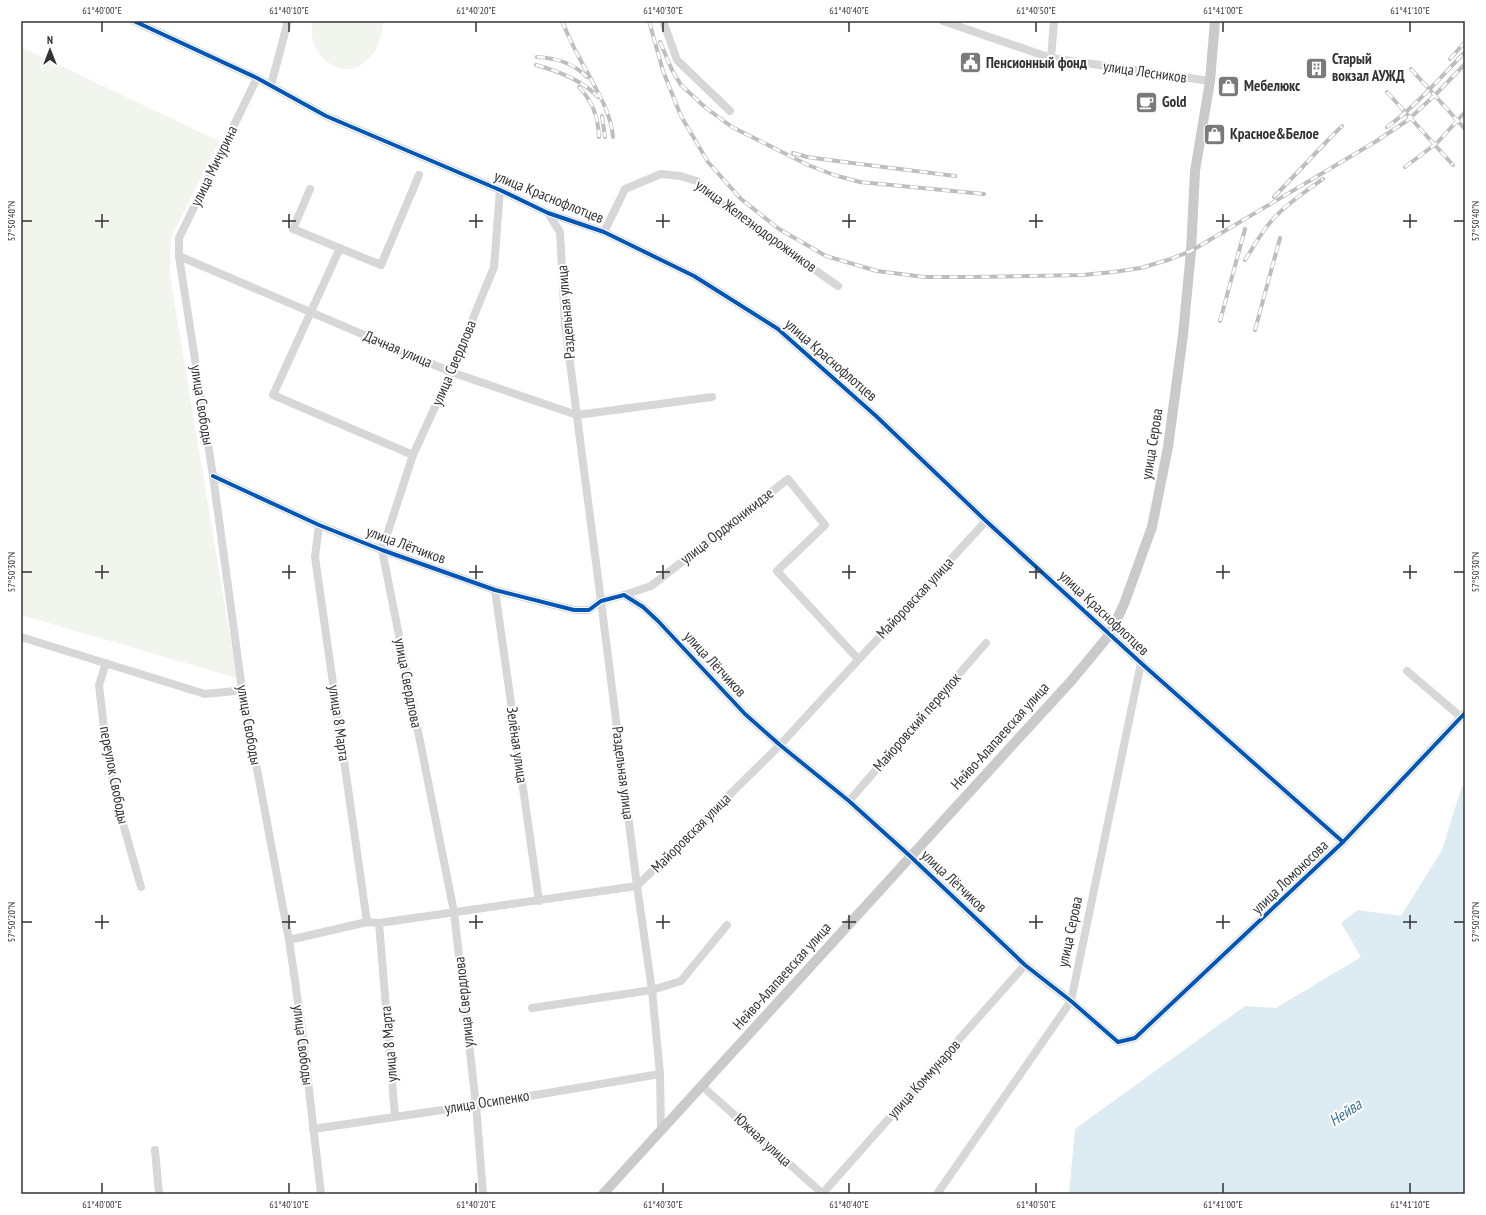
<svg xmlns="http://www.w3.org/2000/svg" width="1486" height="1215" font-family="'PT Sans Narrow',sans-serif">
<rect width="100%" height="100%" fill="#fff"/>
<!-- green -->
<g fill="#f1f5ed">
<path d="M313,21H384C382,30 380,40 377,48C375,52 370,56 367,60C341,86 304,51 313,21Z"/>
<polygon points="21,47 219,141 171,238 170,275 237,678 21,615"/>
</g>
<!-- water -->
<polygon fill="#ddebf3" points="1465,785 1465,1194 1069,1194 1075,1129 1245,1006 1276,1008 1361,957 1341,923 1358,910 1401,916 1442,850 1462,786"/>
<g fill="none" stroke-linecap="round" stroke-linejoin="round">
<!-- minor -->
<g stroke="#d7d7d7" stroke-width="8">
<polyline points="134,21 257,78 326,116 500,190 548,213 604,232 694,276 778,329 876,416 986,521 1141,663 1343,842"/>
<polyline points="663,21 677,60 730,111"/>
<polyline points="943,21 1051,58 1210,81"/>
<polyline points="1051,58 1054,21"/>
<polyline points="257,78 179,238 179,256 213,476 242,689 289,940 302,1029 321,1194"/>
<polyline points="271,85 288,21"/>
<polyline points="310,189 293,229 381,265 419,175"/>
<polyline points="548,213 560,232 565,324 601,601 637,886 652,990 660,1074 661,1131"/>
<polyline points="604,232 625,189 661,174 680,176 697,181 712,198 838,286"/>
<polyline points="340,248 273,395 413,455"/>
<polyline points="179,256 451,372 577,415 712,397"/>
<polyline points="213,476 319,525 382,550 495,590 574,610 589,610 601,601 624,595 643,607 658,621 745,714 780,745 849,801 910,856 1025,965 1071,1001 1118,1042 1135,1038 1343,842 1465,713"/>
<polyline points="319,525 315,557 367,922"/>
<polyline points="495,590 539,901"/>
<polyline points="624,595 651,586 788,479 825,525 777,571 858,659"/>
<polyline points="21,637 205,694 235,691 242,689"/>
<polyline points="106,663 99,685 107,754 118,806 141,887"/>
<polyline points="1407,671 1461,717"/>
<polyline points="849,801 986,643"/>
<polyline points="379,923 395,1116"/>
<polyline points="289,940 367,922 379,923 637,886 780,745 986,521"/>
<polyline points="532,1008 652,990 681,981 727,925"/>
<polyline points="703,1087 823,1194"/>
<polyline points="313,1129 476,1105 660,1074"/>
<polyline points="155,1150 159,1194"/>
<polyline points="483,1194 476,1105 454,912 382,550 413,455 451,372 494,267 500,190"/>
<polyline points="822,1194 1025,965"/>
<polyline points="937,1194 1071,1001 1141,663"/>
</g>
<!-- major -->
<path stroke="#cacaca" stroke-width="10" d="M603,1194C760,1024 915,851 1072,680L1110,634L1124,604L1152,527L1168,447L1183,335L1191,251L1195,171L1210,81L1215,21"/>
<defs>
<g id="rail">
<path d="M562,21C570,41 580,60 591,79C601,98 611,115 613,137"/>
<polyline points="649,21 663,71 681,116 708,162 741,199 779,229 826,256 877,271 924,277 971,277 1083,275 1113,272 1141,268 1154,264 1168,260 1191,251 1375,142 1408,120 1437,93 1465,64"/>
<polyline points="660,42 672,70 681,85 706,108 732,127 808,165 834,175 860,182 984,194"/>
<path d="M537,57C557,58 573,63 587,77"/>
<polyline points="1450,59 1465,42"/>
<path d="M536,65C558,71 582,80 598,97"/>
<polyline points="1411,69 1465,129"/>
<path d="M579,87C593,102 598,117 599,137"/>
<polyline points="1387,92 1453,165"/>
<polyline points="602,116 605,137"/>
<path d="M1387,127C1416,106 1440,78 1465,52"/>
<polyline points="793,153 807,157 852,163 955,176"/>
<polyline points="1405,167 1437,143 1465,112"/>
<polyline points="1274,197 1328,140 1342,126"/>
<path d="M1245,260C1254,246 1262,231 1274,218C1288,203 1306,191 1323,179"/>
<polyline points="1220,321 1245,229"/>
<polyline points="1255,330 1280,238"/>
</g>
</defs>
<!-- rail casing -->
<use href="#rail" stroke="#bebebe" stroke-width="4"/>
<!-- rail -->
<use href="#rail" stroke="#fff" stroke-width="2.5" stroke-dasharray="8" stroke-linecap="butt"/>
<defs>
<g id="cycleway">
<polyline points="134,21 257,78 326,116 500,190 548,213 604,232 694,276 778,329 876,416 986,521 1141,663 1343,842"/>
<polyline points="213,476 319,525 382,550 495,590 574,610 589,610 601,601 624,595 643,607 658,621 745,714 780,745 849,801 910,856 1025,965 1071,1001 1118,1042 1135,1038 1343,842 1465,713"/>
</g>
</defs>
<!-- cycleway casing -->
<use href="#cycleway" stroke="#fff" stroke-width="6"/>
<!-- cycleway -->
<use href="#cycleway" stroke="#0057b8" stroke-width="4"/>
</g>
<!-- ticks -->
<path fill="none" stroke="#333" stroke-width="1.5" d="M102,22V32M289,22V32M476,22V32M663,22V32M849,22V32M1036,22V32M1223,22V32M1410,22V32M102,214V228M289,214V228M476,214V228M663,214V228M849,214V228M1036,214V228M1223,214V228M1410,214V228M22,221H32M95,221H109M282,221H296M469,221H483M656,221H670M842,221H856M1029,221H1043M1216,221H1230M1403,221H1417M1454,221H1464M102,565V579M289,565V579M476,565V579M663,565V579M849,565V579M1036,565V579M1223,565V579M1410,565V579M22,572H32M95,572H109M282,572H296M469,572H483M656,572H670M842,572H856M1029,572H1043M1216,572H1230M1403,572H1417M1454,572H1464M102,915V929M289,915V929M476,915V929M663,915V929M849,915V929M1036,915V929M1223,915V929M1410,915V929M22,922H32M95,922H109M282,922H296M469,922H483M656,922H670M842,922H856M1029,922H1043M1216,922H1230M1403,922H1417M1454,922H1464M102,1183V1193M289,1183V1193M476,1183V1193M663,1183V1193M849,1183V1193M1036,1183V1193M1223,1183V1193M1410,1183V1193"/>
<!-- icons -->
<defs>
<symbol id="civic-square" viewBox="-11 -11 22 22"><rect x="-9" y="-9" width="18" height="18" rx="4" fill="#7a7a7a" stroke="#fff"/><path d="M-.6-6.5H3V-4.5H.6V-3L4-1V1h2V6H-6V1h2V-1L-.6-3ZM-1.2 2.5V6h2.4V2.5Z" fill="#fff"/></symbol>
<symbol id="building-square" viewBox="-11 -11 22 22"><rect x="-9" y="-9" width="18" height="18" rx="4" fill="#7a7a7a" stroke="#fff"/><path d="M-4-6H4V6H1V3H-1V6H-4ZM-2.5-4.3h1.7v1.8h-1.7ZM.8-4.3h1.7v1.8H.8ZM-2.5-1h1.7V.8h-1.7ZM.8-1h1.7V.8H.8Z" fill="#fff"/></symbol>
<symbol id="shop-square" viewBox="-11 -11 22 22"><rect x="-9" y="-9" width="18" height="18" rx="4" fill="#7a7a7a" stroke="#fff"/><path d="M-5-2.5h2.3a2.7 3.5 0 0 1 5.4 0H5L5.5 6h-11ZM-1.5-2.5h3a1.5 2.3 0 0 0-3 0Z" fill="#fff"/></symbol>
<symbol id="cafe-square" viewBox="-11 -11 22 22"><rect x="-9" y="-9" width="18" height="18" rx="4" fill="#7a7a7a" stroke="#fff"/><path d="M-5.5-4.5H6V0H3Q3 3.5 0 3.5H-2.5Q-5.5 3.5-5.5 0ZM3-3.2v2h1.7v-2ZM-6 4.5H4V6H-6Z" fill="#fff"/></symbol>
</defs>
<g fill-rule="evenodd">
<use href="#civic-square" x="958" y="50" width="25" height="25"/>
<use href="#building-square" x="1304" y="56" width="25" height="25"/>
<use href="#shop-square" x="1216" y="74" width="25" height="25"/>
<use href="#cafe-square" x="1134" y="90" width="25" height="25"/>
<use href="#shop-square" x="1202" y="122" width="25" height="25"/>
</g>
<g text-anchor="middle" stroke-width="4" stroke-linejoin="round" paint-order="stroke">
<!-- poi labels -->
<g font-size="15" font-weight="bold" fill="#333" stroke="#fff" text-anchor="start">
<text x="1332" y="64">Старый<tspan x="1332" dy="17">вокзал АУЖД</tspan></text>
<text x="986" y="68">Пенсионный фонд</text>
<text x="1244" y="91">Мебелюкс</text>
<text x="1162" y="107">Gold</text>
<text x="1230" y="139">Красное&amp;Белое</text>
</g>
<!-- street labels -->
<g font-size="15" fill="#333" stroke="#fff">
<text transform="translate(1145 72) rotate(8)" y="5">улица Лесников</text>
<text transform="translate(214 166) rotate(-64)" y="5">улица Мичурина</text>
<text transform="translate(549 197) rotate(22)" y="5">улица Краснофлотцев</text>
<text transform="translate(756 226) rotate(36)" y="5">улица Железнодорожников</text>
<text transform="translate(566 312) rotate(-95)" y="5">Раздельная улица</text>
<text transform="translate(398 349) rotate(23)" y="5">Дачная улица</text>
<text transform="translate(831 360) rotate(41)" y="5">улица Краснофлотцев</text>
<text transform="translate(454 363) rotate(-67)" y="5">улица Свердлова</text>
<text transform="translate(202 405) rotate(81)" y="5">улица Свободы</text>
<text transform="translate(1152 444) rotate(-81)" y="5">улица Серова</text>
<text transform="translate(727 526) rotate(-38)" y="5">улица Орджоникидзе</text>
<text transform="translate(406 545) rotate(20)" y="5">улица Лётчиков</text>
<text transform="translate(915 598) rotate(-47)" y="5">Майоровская улица</text>
<text transform="translate(1104 613) rotate(43)" y="5">улица Краснофлотцев</text>
<text transform="translate(715 664) rotate(47)" y="5">улица Лётчиков</text>
<text transform="translate(408 683) rotate(79)" y="5">улица Свердлова</text>
<text transform="translate(917 722) rotate(-49)" y="5">Майоровский переулок</text>
<text transform="translate(339 723) rotate(82)" y="5">улица 8 Марта</text>
<text transform="translate(249 725) rotate(80)" y="5">улица Свободы</text>
<text transform="translate(1000 736) rotate(-48)" y="5">Нейво-Алапаевская улица</text>
<text transform="translate(517 745) rotate(82)" y="5">Зелёная улица</text>
<text transform="translate(623 773) rotate(83)" y="5">Раздельная улица</text>
<text transform="translate(114 775) rotate(79)" y="5">переулок Свободы</text>
<text transform="translate(691 833) rotate(-45)" y="5">Майоровская улица</text>
<text transform="translate(1290 877) rotate(-44)" y="5">улица Ломоносова</text>
<text transform="translate(954 881) rotate(43)" y="5">улица Лётчиков</text>
<text transform="translate(1070 932) rotate(-78)" y="5">улица Серова</text>
<text transform="translate(782 976) rotate(-48)" y="5">Нейво-Алапаевская улица</text>
<text transform="translate(464 1002) rotate(-96)" y="5">улица Свердлова</text>
<text transform="translate(389 1044) rotate(-95)" y="5">улица 8 Марта</text>
<text transform="translate(303 1045) rotate(83)" y="5">улица Свободы</text>
<text transform="translate(924 1079) rotate(-48)" y="5">улица Коммунаров</text>
<text transform="translate(487 1102) rotate(-9)" y="5">улица Осипенко</text>
<text transform="translate(763 1140) rotate(42)" y="5">Южная улица</text>
</g>
<!-- water labels -->
<g font-size="16" font-style="italic" fill="#3f7597" stroke="#fff">
<text transform="translate(1345 1112) rotate(-34)" y="6">Нейва</text>
</g>
</g>
<!-- border -->
<rect width="1486" height="1215" fill="none" stroke="#ffffff" stroke-width="44"/>
<!-- north arrow -->
<g transform="translate(50 50)" stroke="#ffffff" stroke-width="3" paint-order="stroke">
<path d="M0-3L7 15L0 10L-7 15Z" fill="#333333"/>
<text y="-6" font-size="11" font-weight="bold" text-anchor="middle" fill="#333333">N</text>
</g>
<rect x="22" y="22" width="1442" height="1171" fill="none" stroke="#333" stroke-width="1.5"/>
<g font-size="10" text-anchor="middle" fill="#333">
<text x="102" y="14">61°40'00"E</text>
<text x="289" y="14">61°40'10"E</text>
<text x="476" y="14">61°40'20"E</text>
<text x="663" y="14">61°40'30"E</text>
<text x="849" y="14">61°40'40"E</text>
<text x="1036" y="14">61°40'50"E</text>
<text x="1223" y="14">61°41'00"E</text>
<text x="1410" y="14">61°41'10"E</text>
<text transform="translate(11 221) rotate(-90)" y="4">57°50'40"N</text>
<text transform="translate(1475 221) rotate(-90)" y="4">57°50'40"N</text>
<text transform="translate(11 572) rotate(-90)" y="4">57°50'30"N</text>
<text transform="translate(1475 572) rotate(-90)" y="4">57°50'30"N</text>
<text transform="translate(11 922) rotate(-90)" y="4">57°50'20"N</text>
<text transform="translate(1475 922) rotate(-90)" y="4">57°50'20"N</text>
<text x="102" y="1208">61°40'00"E</text>
<text x="289" y="1208">61°40'10"E</text>
<text x="476" y="1208">61°40'20"E</text>
<text x="663" y="1208">61°40'30"E</text>
<text x="849" y="1208">61°40'40"E</text>
<text x="1036" y="1208">61°40'50"E</text>
<text x="1223" y="1208">61°41'00"E</text>
<text x="1410" y="1208">61°41'10"E</text>
</g>
</svg>
